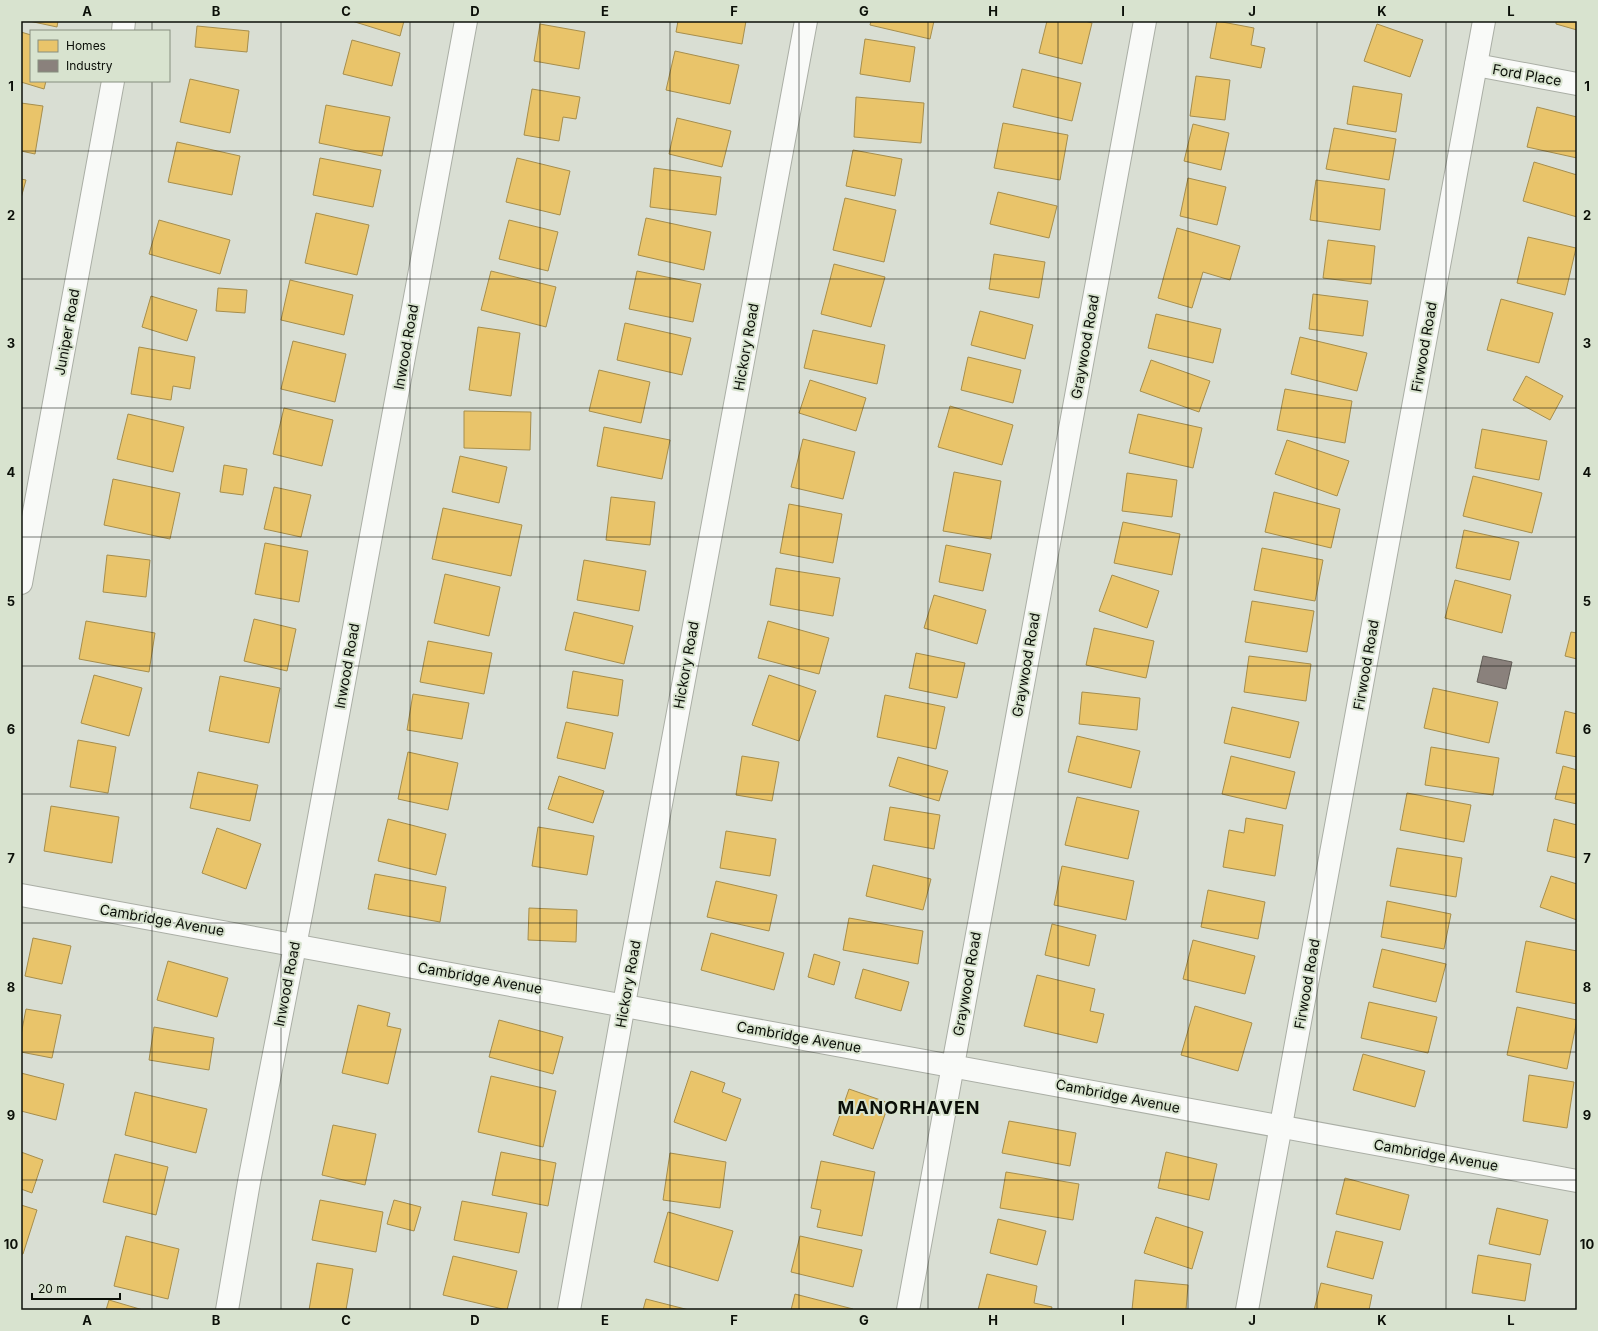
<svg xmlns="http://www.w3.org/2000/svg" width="1598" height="1331" font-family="Inter,sans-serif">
<rect width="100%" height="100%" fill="#d9ded3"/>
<!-- homes -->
<g fill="#e9c46a" stroke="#a68e4d">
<polygon points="29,21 58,21 57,27"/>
<polygon points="352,21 404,21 400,36"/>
<polygon points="678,21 746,21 742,44 676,32"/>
<polygon points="871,21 934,21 930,39 870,25"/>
<polygon points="1047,21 1085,21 1092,23 1082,64 1039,53"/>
<polygon points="1217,21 1254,28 1251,45 1265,48 1261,68 1210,58"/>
<polygon points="1556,21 1577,21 1577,30 1556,24"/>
<polygon points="540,24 585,32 579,69 534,61"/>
<polygon points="1377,24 1423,40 1410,77 1364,61"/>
<polygon points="197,26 249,31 247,52 195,47"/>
<polygon points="21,32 31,35 31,81 46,81 44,89 21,82"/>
<polygon points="865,39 915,47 910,82 860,74"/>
<polygon points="352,40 400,53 392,86 343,74"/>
<polygon points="675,51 739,65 730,104 666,90"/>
<polygon points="1022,69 1081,83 1072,121 1013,107"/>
<polygon points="1196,76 1230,80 1225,120 1190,116"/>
<polygon points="190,79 239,90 230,133 180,122"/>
<polygon points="1353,86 1402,94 1396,132 1347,124"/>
<polygon points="532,89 580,97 576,119 563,117 559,141 524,135"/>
<polygon points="856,97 924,103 921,143 854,137"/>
<polygon points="21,103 43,106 35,154 21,151"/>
<polygon points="326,105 390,117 382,156 319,143"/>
<polygon points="1537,107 1577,117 1577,158 1527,147"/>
<polygon points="677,118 731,131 722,167 669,154"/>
<polygon points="1003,123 1068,135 1060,180 994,168"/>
<polygon points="1193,124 1229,133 1221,170 1184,161"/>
<polygon points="1334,128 1396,139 1389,180 1326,169"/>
<polygon points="177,142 240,156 232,195 168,182"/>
<polygon points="853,150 902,159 895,196 846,186"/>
<polygon points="320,158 381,170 373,207 313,195"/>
<polygon points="517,158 570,171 560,215 506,202"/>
<polygon points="1534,162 1577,175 1577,217 1523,201"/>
<polygon points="654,168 721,177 716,215 650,207"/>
<polygon points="1188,178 1226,187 1217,225 1180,216"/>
<polygon points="21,179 26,180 21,198"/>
<polygon points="1316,180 1385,189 1380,230 1310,220"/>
<polygon points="998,192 1057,206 1049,238 990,224"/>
<polygon points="845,198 896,210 884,262 833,250"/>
<polygon points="316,213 369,225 357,275 305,263"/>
<polygon points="646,218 711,232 704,270 638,255"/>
<polygon points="159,220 230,240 220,274 149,254"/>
<polygon points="509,220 558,232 548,271 499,259"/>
<polygon points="1177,228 1240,246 1230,280 1203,272 1192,308 1158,298"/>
<polygon points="1528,237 1576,248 1565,295 1517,283"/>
<polygon points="1328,240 1375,246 1371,284 1323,278"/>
<polygon points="994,254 1045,262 1039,298 989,289"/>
<polygon points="834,264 885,277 871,327 821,314"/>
<polygon points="491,271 556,287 546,327 481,310"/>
<polygon points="637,271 701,284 693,322 629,309"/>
<polygon points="290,280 353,295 344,335 281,320"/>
<polygon points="218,288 247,290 245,313 216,311"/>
<polygon points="1313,294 1368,301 1363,336 1309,329"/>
<polygon points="151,296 197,310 187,341 142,327"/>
<polygon points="1501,299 1553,313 1539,363 1487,350"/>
<polygon points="980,311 1033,325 1025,359 971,345"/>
<polygon points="1156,314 1221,329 1213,363 1148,348"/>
<polygon points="625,323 691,338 682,375 617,360"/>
<polygon points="478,327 520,333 511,396 469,390"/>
<polygon points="813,330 885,345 877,384 804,368"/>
<polygon points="1300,337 1367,353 1357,391 1291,374"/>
<polygon points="293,341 346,354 335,402 281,389"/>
<polygon points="139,347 195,357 190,389 173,386 171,400 131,394"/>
<polygon points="968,357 1021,370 1013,403 961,390"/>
<polygon points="1151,360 1210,381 1199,412 1140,391"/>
<polygon points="599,370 650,382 641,423 589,411"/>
<polygon points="1526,376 1563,396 1550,420 1513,400"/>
<polygon points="810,380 866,398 856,431 799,413"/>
<polygon points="1285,389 1352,401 1345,443 1277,430"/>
<polygon points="950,406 1013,425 1002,465 938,447"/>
<polygon points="284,408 333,420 322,466 273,454"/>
<polygon points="464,411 531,412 530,450 464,448"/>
<polygon points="128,414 184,427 173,472 117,459"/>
<polygon points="1138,414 1202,428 1193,468 1129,453"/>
<polygon points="604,427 670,440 662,479 597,466"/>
<polygon points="1482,429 1547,441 1539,480 1475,468"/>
<polygon points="803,439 855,452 843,499 791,487"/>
<polygon points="1287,440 1349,461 1337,496 1275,474"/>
<polygon points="460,456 507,467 499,503 452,492"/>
<polygon points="224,465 247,469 243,495 220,492"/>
<polygon points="954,472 1001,481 991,539 943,531"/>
<polygon points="1127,473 1177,480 1172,517 1122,511"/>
<polygon points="1473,476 1542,493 1532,533 1463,516"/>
<polygon points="113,479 180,493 170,539 104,525"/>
<polygon points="274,487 311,495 301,537 264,529"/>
<polygon points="1274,492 1340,509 1331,548 1265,532"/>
<polygon points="611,497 655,502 650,545 606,540"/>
<polygon points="789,504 842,514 833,563 780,553"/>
<polygon points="443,508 522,525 511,576 432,559"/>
<polygon points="1123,522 1180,534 1172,575 1114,563"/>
<polygon points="1464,530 1519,542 1510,580 1456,568"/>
<polygon points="265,543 308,551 299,602 255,594"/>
<polygon points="946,545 991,554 983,591 939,582"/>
<polygon points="1262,548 1323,560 1315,601 1254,590"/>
<polygon points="107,555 150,560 146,597 103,592"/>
<polygon points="584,560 646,571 639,611 577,600"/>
<polygon points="776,568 840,578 833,616 770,605"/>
<polygon points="445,574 500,587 489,636 434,623"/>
<polygon points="1112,575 1159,591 1147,628 1099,611"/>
<polygon points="1455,580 1511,595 1502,633 1445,618"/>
<polygon points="934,595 986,610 977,644 924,628"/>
<polygon points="1252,601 1314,611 1307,652 1245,642"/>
<polygon points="574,612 633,626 624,664 565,650"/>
<polygon points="254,619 296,629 287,671 244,661"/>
<polygon points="86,621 155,633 149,672 79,659"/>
<polygon points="768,621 829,638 819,674 758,658"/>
<polygon points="1094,628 1154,641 1146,678 1086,665"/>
<polygon points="1571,632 1577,633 1577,659 1565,656"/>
<polygon points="428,641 492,653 484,694 420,682"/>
<polygon points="916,653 965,663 957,698 909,688"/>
<polygon points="1249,656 1311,664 1306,701 1244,692"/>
<polygon points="573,671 623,680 618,716 567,708"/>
<polygon points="94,675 142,688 129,736 81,723"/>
<polygon points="769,675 816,691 799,741 752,725"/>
<polygon points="220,676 280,688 269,743 209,731"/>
<polygon points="1433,688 1498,702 1489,743 1424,728"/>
<polygon points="1082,692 1140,698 1137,730 1079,724"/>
<polygon points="413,694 469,703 462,739 407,730"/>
<polygon points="885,695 945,707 936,749 877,737"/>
<polygon points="1232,707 1299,722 1290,758 1224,743"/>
<polygon points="1565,711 1577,714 1577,757 1556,753"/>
<polygon points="566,722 613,733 605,769 557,758"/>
<polygon points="1077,736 1140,751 1131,788 1068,772"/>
<polygon points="78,740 116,747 108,793 70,787"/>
<polygon points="1431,747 1499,758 1493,795 1425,785"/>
<polygon points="408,752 458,763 448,810 398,799"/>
<polygon points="742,756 779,762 772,801 736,795"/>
<polygon points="1231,756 1295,772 1286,809 1222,794"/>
<polygon points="898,757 948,771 939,801 889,786"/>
<polygon points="1563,766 1577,770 1577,804 1555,799"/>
<polygon points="198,772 258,785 250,821 190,808"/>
<polygon points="559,776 604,791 593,823 548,809"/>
<polygon points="1407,793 1471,805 1464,842 1400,830"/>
<polygon points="1077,797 1139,811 1128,859 1065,845"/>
<polygon points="51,806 119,817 112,863 44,851"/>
<polygon points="890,807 940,815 934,849 884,840"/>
<polygon points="1246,818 1283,825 1275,876 1223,867 1229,830 1244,833"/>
<polygon points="388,819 446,834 436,875 378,861"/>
<polygon points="1554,819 1577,825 1577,858 1547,851"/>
<polygon points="538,827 594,836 587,875 532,866"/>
<polygon points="217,828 261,844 246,889 202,873"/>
<polygon points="726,831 776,839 770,876 720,868"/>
<polygon points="1397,848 1462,858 1456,897 1390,886"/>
<polygon points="873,865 931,879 923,910 866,896"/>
<polygon points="1062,866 1134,881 1126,920 1054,905"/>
<polygon points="375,874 446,887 440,922 368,909"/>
<polygon points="1551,876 1577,884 1577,920 1540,907"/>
<polygon points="716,881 777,895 769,931 707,917"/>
<polygon points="1208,890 1265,902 1258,939 1201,927"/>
<polygon points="1387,901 1451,914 1444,949 1381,937"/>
<polygon points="529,908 577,910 576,942 528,940"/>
<polygon points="849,918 923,931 918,964 843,950"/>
<polygon points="1052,924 1096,935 1089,966 1045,955"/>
<polygon points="711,933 784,953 774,990 701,970"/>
<polygon points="33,938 71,946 62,984 25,976"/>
<polygon points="1193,940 1255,956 1245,994 1183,979"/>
<polygon points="1526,941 1577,951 1577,1004 1516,992"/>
<polygon points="1382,949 1446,964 1436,1002 1373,987"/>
<polygon points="814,954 840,962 834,985 808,977"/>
<polygon points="168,961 228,978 217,1017 157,1000"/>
<polygon points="863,969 909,982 901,1011 855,998"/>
<polygon points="1037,975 1095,989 1090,1011 1104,1014 1097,1043 1024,1026"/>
<polygon points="1369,1002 1437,1017 1428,1053 1361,1038"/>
<polygon points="358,1005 390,1013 387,1026 401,1029 388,1084 342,1073"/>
<polygon points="1195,1006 1252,1023 1238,1071 1181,1055"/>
<polygon points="1517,1007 1577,1020 1567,1069 1507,1055"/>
<polygon points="26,1009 61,1015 52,1058 21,1052 21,1035"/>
<polygon points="499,1020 563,1037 553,1074 489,1057"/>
<polygon points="154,1027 214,1038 209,1070 149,1060"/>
<polygon points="1363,1054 1425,1071 1415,1107 1353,1090"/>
<polygon points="691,1071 725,1083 722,1092 741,1099 726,1141 674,1122"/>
<polygon points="21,1073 64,1084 56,1120 21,1111"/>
<polygon points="1529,1075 1574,1082 1567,1128 1523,1121"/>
<polygon points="491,1076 556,1091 543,1147 478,1132"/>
<polygon points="849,1089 889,1103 873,1149 833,1135"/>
<polygon points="135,1092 207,1109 196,1153 125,1135"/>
<polygon points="1009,1121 1076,1133 1070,1166 1002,1153"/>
<polygon points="333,1125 376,1134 365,1185 322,1175"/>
<polygon points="21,1152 43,1160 32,1193 21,1189"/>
<polygon points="501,1152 556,1163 548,1206 492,1195"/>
<polygon points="1166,1152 1217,1164 1209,1200 1158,1188"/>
<polygon points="670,1153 726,1162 720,1208 663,1200"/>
<polygon points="115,1154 168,1167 156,1215 103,1202"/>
<polygon points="821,1161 875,1172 862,1236 817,1227 821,1210 811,1208"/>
<polygon points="1006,1172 1079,1184 1073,1220 1000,1208"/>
<polygon points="1345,1178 1409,1195 1400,1230 1336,1214"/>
<polygon points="320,1200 383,1212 376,1252 312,1240"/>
<polygon points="394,1200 421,1207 414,1231 387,1224"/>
<polygon points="462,1201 527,1213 519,1253 454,1240"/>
<polygon points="21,1205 37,1210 23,1254 21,1254"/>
<polygon points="1497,1208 1548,1220 1540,1255 1489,1244"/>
<polygon points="668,1212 733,1231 718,1281 654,1262"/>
<polygon points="1156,1217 1203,1232 1192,1269 1144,1253"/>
<polygon points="998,1219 1046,1231 1037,1265 990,1253"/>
<polygon points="1336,1231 1383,1242 1373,1279 1327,1267"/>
<polygon points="126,1236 179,1249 168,1299 114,1286"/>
<polygon points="800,1236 862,1250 853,1287 791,1272"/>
<polygon points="1478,1255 1531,1264 1525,1301 1472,1293"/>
<polygon points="453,1256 517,1271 507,1310 443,1295"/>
<polygon points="317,1263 353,1269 346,1310 309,1310"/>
<polygon points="987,1274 1037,1286 1034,1303 1052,1307 1051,1310 978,1310"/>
<polygon points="1135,1280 1188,1285 1186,1310 1132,1310"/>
<polygon points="1321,1283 1372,1295 1369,1310 1314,1310"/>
<polygon points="795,1294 853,1309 853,1310 791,1310"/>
<polygon points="646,1299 689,1310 643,1310"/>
<polygon points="109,1300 143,1310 106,1310"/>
</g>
<!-- industry -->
<polygon fill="#8a817c" stroke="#645f59" points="1483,656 1512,662 1506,689 1477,682"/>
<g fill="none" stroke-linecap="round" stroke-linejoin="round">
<defs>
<g id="minor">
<polyline points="123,31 124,21"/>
<polyline points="1476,65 1577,84"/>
<polyline points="21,583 113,81"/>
<polyline points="21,895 1577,1181"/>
<polyline points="227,1310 249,1182 302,910 466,21"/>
<polyline points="569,1310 624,1004 806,21"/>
<polyline points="908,1310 1145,21"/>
<polyline points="1247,1310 1484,21"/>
</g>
</defs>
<!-- minor casing -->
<use href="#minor" stroke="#aaaea5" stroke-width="24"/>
<!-- minor -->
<use href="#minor" stroke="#f9faf8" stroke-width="22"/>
</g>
<!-- grid -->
<path fill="none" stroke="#0b0f08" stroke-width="1" stroke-opacity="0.55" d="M152,21V31M281,21V1310M410,21V1310M540,21V1310M670,21V1310M799,21V1310M928,21V1310M1058,21V1310M1188,21V1310M1317,21V1310M1446,21V1310M152,81V1310M21,151H1577M21,279H1577M21,408H1577M21,537H1577M21,666H1577M21,794H1577M21,923H1577M21,1052H1577M21,1180H1577"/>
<g text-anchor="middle" stroke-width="4" stroke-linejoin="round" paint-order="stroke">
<!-- street labels -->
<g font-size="14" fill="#0b0f08" stroke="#d8e3cf">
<text transform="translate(1527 75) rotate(10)" y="5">Ford Place</text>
<text transform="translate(67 332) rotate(-80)" y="5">Juniper Road</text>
<text transform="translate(406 347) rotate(-80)" y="5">Inwood Road</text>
<text transform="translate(746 347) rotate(-80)" y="5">Hickory Road</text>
<text transform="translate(1085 347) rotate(-80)" y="5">Graywood Road</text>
<text transform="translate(1424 347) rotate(-80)" y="5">Firwood Road</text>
<text transform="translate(686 665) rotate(-80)" y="5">Hickory Road</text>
<text transform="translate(1026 665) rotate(-80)" y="5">Graywood Road</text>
<text transform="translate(1366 665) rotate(-80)" y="5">Firwood Road</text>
<text transform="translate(347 666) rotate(-80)" y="5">Inwood Road</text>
<text transform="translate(162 920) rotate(10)" y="5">Cambridge Avenue</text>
<text transform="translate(480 978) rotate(10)" y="5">Cambridge Avenue</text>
<text transform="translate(287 984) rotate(-79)" y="5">Inwood Road</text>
<text transform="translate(628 984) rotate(-80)" y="5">Hickory Road</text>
<text transform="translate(967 984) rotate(-80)" y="5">Graywood Road</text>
<text transform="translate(1307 984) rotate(-80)" y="5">Firwood Road</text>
<text transform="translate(799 1037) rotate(10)" y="5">Cambridge Avenue</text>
<text transform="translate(1118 1096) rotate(11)" y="5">Cambridge Avenue</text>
<text transform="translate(1436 1155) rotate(10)" y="5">Cambridge Avenue</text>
</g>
<!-- district labels -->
<g font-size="18" font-weight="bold" letter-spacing="1" fill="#0b0f08" stroke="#d8e3cf">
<text x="909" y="1114">MANORHAVEN</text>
</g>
</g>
<!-- border -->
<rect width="1598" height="1331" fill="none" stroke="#d8e3cf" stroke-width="44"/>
<!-- legend -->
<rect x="30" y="30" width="140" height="52" fill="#d8e3cf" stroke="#868e7f"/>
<rect x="38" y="40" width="20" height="12" fill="#e9c46a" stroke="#868e7f"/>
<text x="66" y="50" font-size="12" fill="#0b0f08">Homes</text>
<rect x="38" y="60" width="20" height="12" fill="#8a817c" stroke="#868e7f"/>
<text x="66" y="70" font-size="12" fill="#0b0f08">Industry</text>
<!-- scale -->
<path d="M32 1293v6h88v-6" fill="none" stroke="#0b0f08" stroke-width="2"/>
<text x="38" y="1293" font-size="12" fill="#0b0f08" stroke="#d8e3cf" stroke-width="3" paint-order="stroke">20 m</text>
<rect x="22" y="22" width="1554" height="1287" fill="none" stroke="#0b0f08" stroke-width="1.5"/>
<g font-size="13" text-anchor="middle" font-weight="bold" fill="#0b0f08">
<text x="87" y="16">A</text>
<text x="216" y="16">B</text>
<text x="346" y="16">C</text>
<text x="475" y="16">D</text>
<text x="605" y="16">E</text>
<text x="734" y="16">F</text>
<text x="864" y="16">G</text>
<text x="993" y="16">H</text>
<text x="1123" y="16">I</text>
<text x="1252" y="16">J</text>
<text x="1382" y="16">K</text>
<text x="1511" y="16">L</text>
<text x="11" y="91">1</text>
<text x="1587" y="91">1</text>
<text x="11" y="220">2</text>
<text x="1587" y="220">2</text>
<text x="11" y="348">3</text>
<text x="1587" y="348">3</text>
<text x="11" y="477">4</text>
<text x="1587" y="477">4</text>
<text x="11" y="606">5</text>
<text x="1587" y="606">5</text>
<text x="11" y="734">6</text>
<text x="1587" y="734">6</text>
<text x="11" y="863">7</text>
<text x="1587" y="863">7</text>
<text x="11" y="992">8</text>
<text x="1587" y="992">8</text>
<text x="11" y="1120">9</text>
<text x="1587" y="1120">9</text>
<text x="11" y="1249">10</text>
<text x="1587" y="1249">10</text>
<text x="87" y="1325">A</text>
<text x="216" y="1325">B</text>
<text x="346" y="1325">C</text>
<text x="475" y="1325">D</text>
<text x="605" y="1325">E</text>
<text x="734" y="1325">F</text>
<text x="864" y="1325">G</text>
<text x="993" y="1325">H</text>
<text x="1123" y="1325">I</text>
<text x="1252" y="1325">J</text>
<text x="1382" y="1325">K</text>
<text x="1511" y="1325">L</text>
</g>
</svg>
